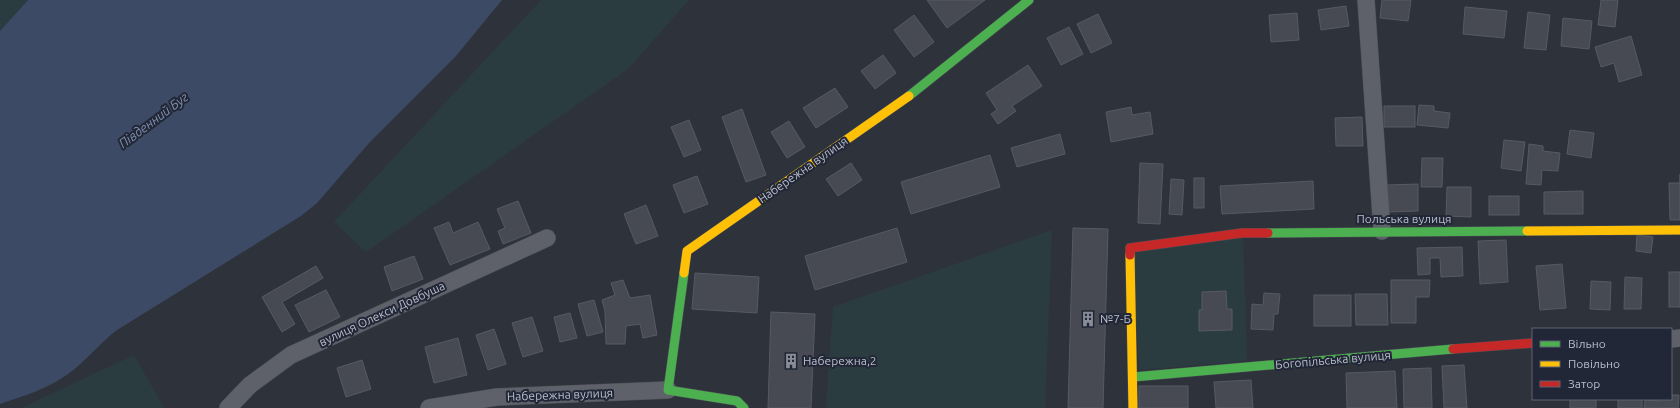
<svg xmlns="http://www.w3.org/2000/svg" width="1680" height="408" font-family="Ubuntu,sans-serif">
<rect width="100%" height="100%" fill="#2e323b"/>
<!-- green -->
<g fill="#2b3c41">
<polygon points="0,0 28,0 0,31"/>
<polygon points="541,0 689,0 628,69 366,252 334,222"/>
<polygon points="1052,230 1045,408 826,408 833,307"/>
<polygon points="1243,237 1247,361 1139,370 1133,252"/>
<polygon points="134,355 164,408 21,408"/>
</g>
<!-- water -->
<path fill="#3d4a65" d="M28,0H502L456,56L370,142L317,203L301,216L117,330C100,343 86,361 68,374C47,389 24,396 0,404V31Z"/>
<!-- building -->
<g fill="#474a52" stroke="#565a63">
<polygon points="927,0 985,0 947,28"/>
<polygon points="1382,0 1411,0 1408,21 1380,18"/>
<polygon points="1601,0 1618,0 1615,27 1598,25"/>
<polygon points="1346,6 1349,26 1321,30 1318,10"/>
<polygon points="1465,7 1507,11 1504,38 1463,34"/>
<polygon points="1528,12 1550,15 1546,50 1524,48"/>
<polygon points="1297,13 1299,40 1271,42 1269,15"/>
<polygon points="1098,14 1112,43 1091,53 1077,24"/>
<polygon points="914,15 934,42 914,57 894,30"/>
<polygon points="1563,18 1592,21 1589,49 1561,46"/>
<polygon points="1069,27 1083,54 1061,65 1047,38"/>
<polygon points="1631,36 1642,75 1619,82 1614,63 1601,67 1595,47"/>
<polygon points="883,55 896,73 875,89 861,71"/>
<polygon points="1028,65 1042,86 1012,106 1016,111 998,124 991,114 997,110 986,93"/>
<polygon points="835,88 848,107 816,128 803,108"/>
<polygon points="1419,105 1434,106 1434,111 1450,113 1448,128 1417,125"/>
<rect x="1384" y="106" width="31" height="21"/>
<polygon points="1131,107 1132,115 1150,112 1153,134 1111,142 1106,112"/>
<polygon points="742,109 766,175 746,182 722,117"/>
<polygon points="1362,117 1363,146 1336,146 1335,118"/>
<polygon points="689,120 701,150 684,157 671,127"/>
<polygon points="789,121 805,147 787,158 771,132"/>
<polygon points="1570,130 1594,133 1591,158 1567,154"/>
<polygon points="1060,134 1065,154 1017,167 1011,148"/>
<polygon points="1504,140 1525,142 1521,171 1501,168"/>
<polygon points="1529,144 1543,146 1543,151 1560,153 1558,171 1542,170 1541,185 1526,184"/>
<polygon points="990,155 1000,187 911,214 901,182"/>
<polygon points="1422,158 1443,158 1442,187 1421,187"/>
<polygon points="851,163 862,180 838,196 826,179"/>
<polygon points="1140,163 1163,164 1160,224 1138,223"/>
<polygon points="1680,174 1680,220 1670,220 1669,183 1680,183"/>
<polygon points="697,176 708,204 684,213 673,185"/>
<rect x="1194" y="178" width="10" height="30"/>
<polygon points="1171,179 1184,180 1182,215 1169,214"/>
<polygon points="1313,181 1314,209 1222,214 1220,186"/>
<polygon points="1418,184 1418,211 1387,212 1386,185"/>
<polygon points="1447,187 1471,187 1471,217 1446,216"/>
<polygon points="1583,191 1583,214 1544,214 1544,192"/>
<rect x="1489" y="196" width="30" height="19"/>
<polygon points="518,201 531,233 503,244 498,231 505,228 497,209"/>
<polygon points="646,205 658,236 636,244 624,214"/>
<polygon points="449,222 453,233 478,222 490,249 450,265 434,228"/>
<polygon points="897,228 907,262 815,290 805,256"/>
<polygon points="1073,228 1108,229 1103,408 1068,408"/>
<polygon points="1637,235 1653,237 1651,253 1636,251"/>
<polygon points="1506,240 1508,282 1480,284 1478,241"/>
<polygon points="1462,247 1463,276 1441,277 1440,258 1430,258 1430,274 1418,275 1417,248"/>
<polygon points="414,256 423,279 392,291 384,267"/>
<polygon points="1562,264 1566,308 1540,310 1536,266"/>
<polygon points="316,266 323,278 282,302 295,324 282,332 262,297"/>
<rect x="1669" y="272" width="11" height="35"/>
<polygon points="695,273 759,277 757,313 692,309"/>
<polygon points="1625,277 1642,278 1641,309 1624,309"/>
<polygon points="623,280 630,298 650,295 657,335 643,338 640,324 626,326 625,344 606,344 605,311 602,300 615,295 611,283"/>
<polygon points="1391,280 1430,280 1429,297 1416,297 1416,323 1391,323"/>
<polygon points="1591,281 1611,282 1610,310 1590,309"/>
<polygon points="326,290 340,317 309,332 295,305"/>
<polygon points="1226,291 1227,309 1232,309 1232,330 1199,331 1199,310 1202,310 1202,292"/>
<polygon points="1264,293 1280,294 1278,314 1274,314 1273,330 1251,329 1252,304 1263,305"/>
<polygon points="1355,294 1387,294 1388,325 1356,325"/>
<rect x="1314" y="295" width="37" height="31"/>
<polygon points="594,300 603,332 587,336 578,304"/>
<polygon points="771,312 815,314 811,408 768,408"/>
<polygon points="570,313 577,338 560,342 554,317"/>
<polygon points="532,317 543,351 523,357 512,323"/>
<polygon points="494,329 506,364 488,370 476,335"/>
<polygon points="458,338 467,375 434,383 425,347"/>
<polygon points="362,360 371,389 346,397 337,368"/>
<polygon points="1464,365 1467,408 1444,408 1442,366"/>
<polygon points="1431,368 1432,408 1404,408 1403,369"/>
<polygon points="1395,371 1397,408 1347,408 1346,373"/>
<polygon points="1251,380 1253,408 1216,408 1214,382"/>
<rect x="1139" y="386" width="49" height="22"/>
<polygon points="1671,395 1679,395 1678,408 1644,408 1645,400 1658,401 1658,399 1671,399"/>
<rect x="1570" y="399" width="26" height="9"/>
<rect x="1618" y="399" width="24" height="9"/>
</g>
<g fill="none" stroke-linecap="round" stroke-linejoin="round">
<defs>
<g id="street">
<polyline points="1366,0 1382,231"/>
<polyline points="1671,339 1680,338"/>
<polyline points="228,408 250,385 291,355 547,238"/>
<polyline points="429,408 497,397 668,390"/>
</g>
<g id="fast">
<polyline points="909,96 1029,0"/>
<polyline points="1268,233 1527,231"/>
<polyline points="684,273 668,390 737,401 744,408"/>
<polyline points="1133,377 1453,349"/>
</g>
<g id="slow">
<polyline points="1527,231 1680,230"/>
<polyline points="1130,255 1133,408"/>
<polyline points="684,273 687,251 909,96"/>
</g>
<g id="jam">
<polyline points="1130,255 1130,248 1242,233 1268,233"/>
<polyline points="1453,349 1533,343"/>
</g>
</defs>
<!-- street casing -->
<use href="#street" stroke="#4a4d54" stroke-width="18"/>
<!-- fast casing -->
<use href="#fast" stroke="#4a4d54" stroke-width="10"/>
<!-- slow casing -->
<use href="#slow" stroke="#4a4d54" stroke-width="10"/>
<!-- jam casing -->
<use href="#jam" stroke="#4a4d54" stroke-width="10"/>
<!-- street -->
<use href="#street" stroke="#5e6169" stroke-width="17"/>
<!-- fast -->
<use href="#fast" stroke="#4caf50" stroke-width="9"/>
<!-- slow -->
<use href="#slow" stroke="#ffc107" stroke-width="9"/>
<!-- jam -->
<use href="#jam" stroke="#c62828" stroke-width="9"/>
</g>
<!-- icons -->
<defs>
<symbol id="building-bare" viewBox="-9 -9 18 18"><path d="M-4-6H4V6H1V3H-1V6H-4ZM-2.5-4.3h1.7v1.8h-1.7ZM.8-4.3h1.7v1.8H.8ZM-2.5-1h1.7V.8h-1.7ZM.8-1h1.7V.8H.8Z" fill="#888d99" stroke="#212736" stroke-width="2.5" paint-order="stroke"/></symbol>
</defs>
<g fill-rule="evenodd">
<use href="#building-bare" x="1077" y="308" width="22" height="22"/>
<use href="#building-bare" x="780" y="350" width="22" height="22"/>
</g>
<g text-anchor="middle" stroke-width="4" stroke-linejoin="round" paint-order="stroke">
<!-- street labels -->
<g font-size="12" fill="#b9becb" stroke="#212736">
<text transform="translate(803 170) rotate(-35)" y="4">Набережна вулиця</text>
<text x="1404" y="223">Польська вулиця</text>
<text transform="translate(382 314) rotate(-25)" y="4">вулиця Олекси Довбуша</text>
<text transform="translate(1333 360) rotate(-5)" y="4">Богопільська вулиця</text>
<text transform="translate(560 395) rotate(-2)" y="4">Набережна вулиця</text>
</g>
<!-- poi labels -->
<g font-size="12" fill="#b9becb" stroke="#212736" text-anchor="start">
<text x="1100" y="323">№7-Б</text>
<text x="803" y="365">Набережна,2</text>
</g>
<!-- water labels -->
<g font-size="13" font-style="italic" fill="#8291b1" stroke="#212736">
<text transform="translate(153 120) rotate(-37)" y="5">Південний Буг</text>
</g>
</g>
<!-- legend -->
<rect x="1532" y="328" width="140" height="72" fill="#212736" stroke="#5e6372"/>
<rect x="1540" y="341" width="20" height="6" fill="#4caf50" stroke="#5e6372"/>
<text x="1568" y="348" font-size="12" fill="#b9becb">Вільно</text>
<rect x="1540" y="361" width="20" height="6" fill="#ffc107" stroke="#5e6372"/>
<text x="1568" y="368" font-size="12" fill="#b9becb">Повільно</text>
<rect x="1540" y="381" width="20" height="6" fill="#c62828" stroke="#5e6372"/>
<text x="1568" y="388" font-size="12" fill="#b9becb">Затор</text>
</svg>
